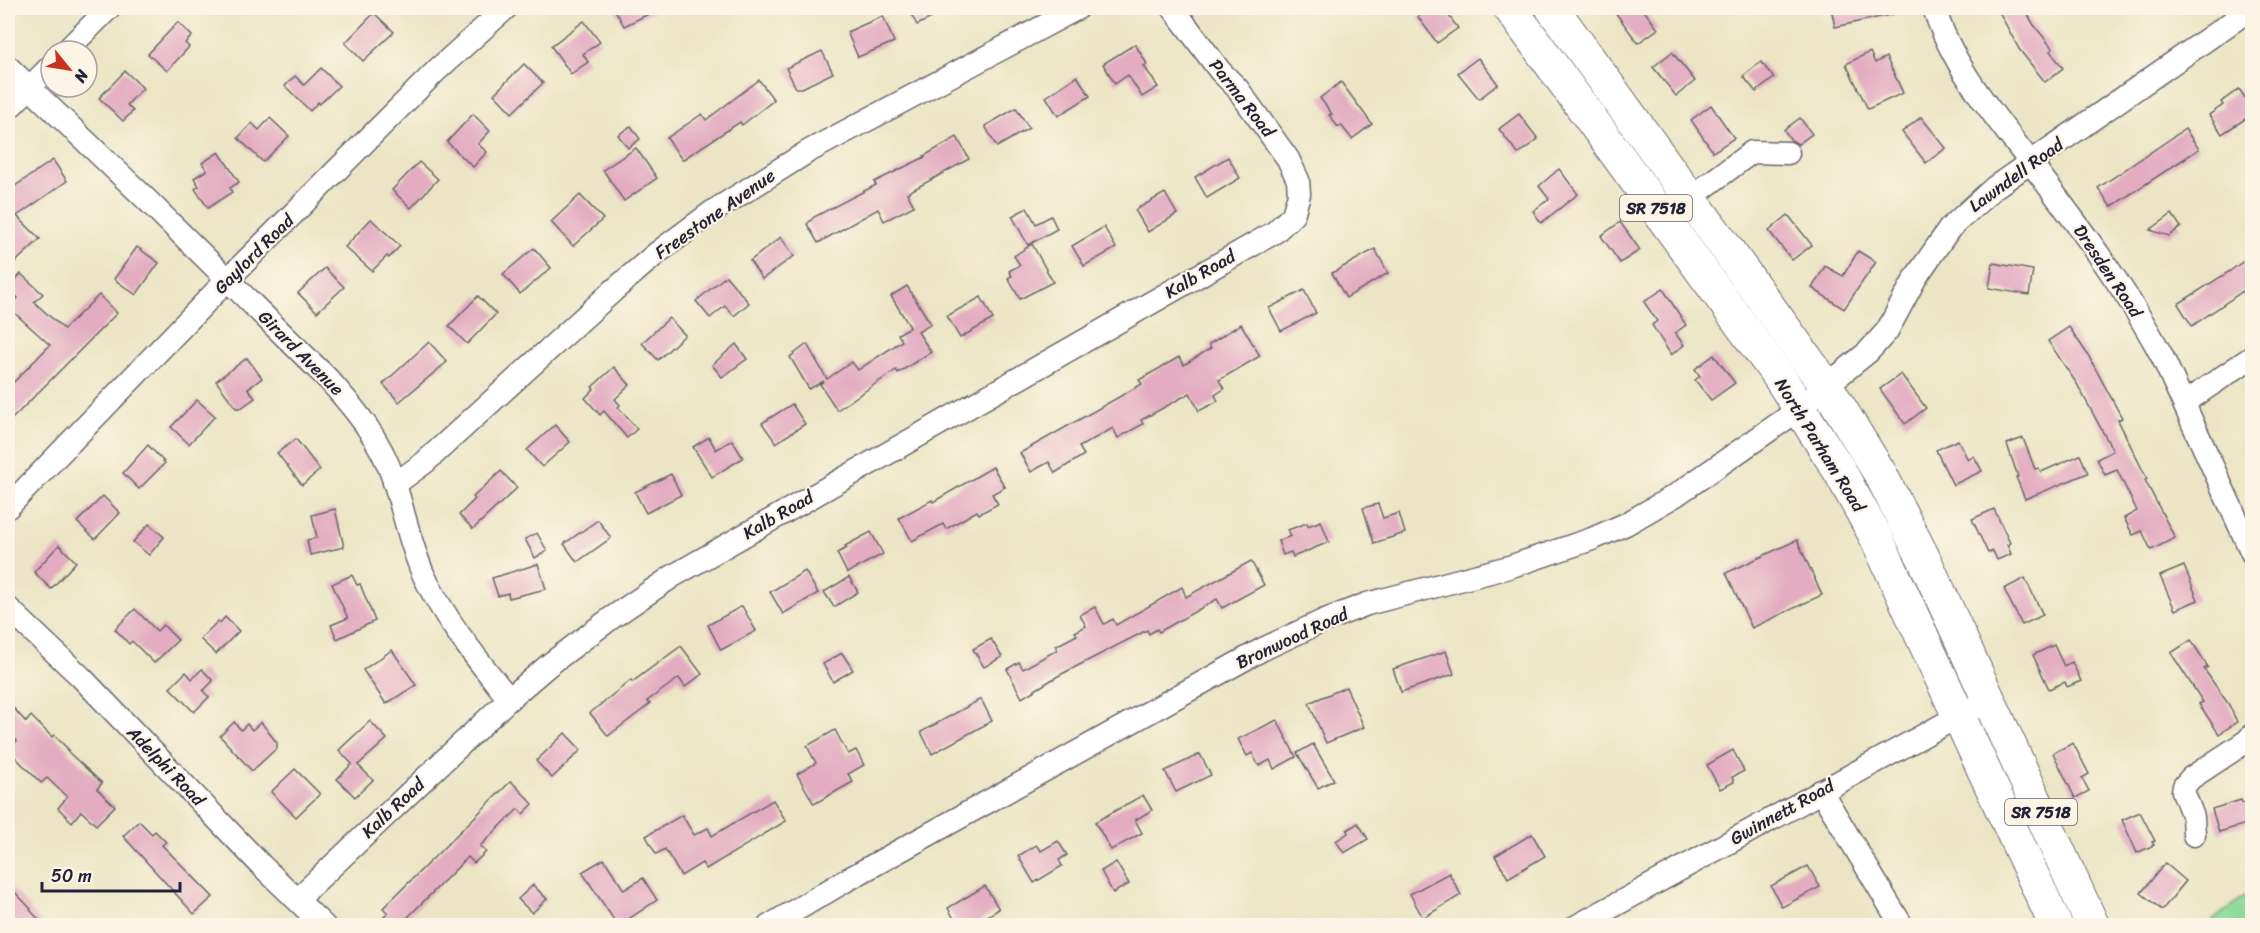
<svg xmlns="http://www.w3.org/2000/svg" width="2260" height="933" font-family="Sriracha,sans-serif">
<rect width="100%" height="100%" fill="#fcf5e5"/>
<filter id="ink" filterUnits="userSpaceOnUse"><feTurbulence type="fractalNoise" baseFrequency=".0167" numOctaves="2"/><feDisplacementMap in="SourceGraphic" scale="12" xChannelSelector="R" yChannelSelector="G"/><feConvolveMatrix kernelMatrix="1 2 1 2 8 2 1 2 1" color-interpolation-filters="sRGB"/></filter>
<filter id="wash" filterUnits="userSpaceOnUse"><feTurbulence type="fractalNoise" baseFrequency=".008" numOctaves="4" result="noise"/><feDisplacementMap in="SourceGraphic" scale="24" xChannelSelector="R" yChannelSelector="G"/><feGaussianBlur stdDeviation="1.35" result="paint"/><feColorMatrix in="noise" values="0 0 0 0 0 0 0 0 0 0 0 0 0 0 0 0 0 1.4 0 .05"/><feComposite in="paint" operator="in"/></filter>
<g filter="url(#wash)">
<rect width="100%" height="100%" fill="#ebe5c5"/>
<!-- green -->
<polygon fill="#8bda99" stroke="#567e6a" stroke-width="1.5" points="2252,890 2252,925 2207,925"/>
<g id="blocks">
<!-- building -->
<g fill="#e3acc1">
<polygon points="614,8 661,8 624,26"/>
<polygon points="908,8 952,8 917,25"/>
<polygon points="1431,8 1443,8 1458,28 1437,43 1418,17"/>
<polygon points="1612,8 1642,8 1658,29 1638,43"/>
<polygon points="1831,8 1893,8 1894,14 1835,27"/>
<polygon points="1997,8 2024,8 2034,25 2053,49 2050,51 2063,68 2045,82 2019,49"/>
<polygon points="374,13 394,32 363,61 345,43"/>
<polygon points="883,16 894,42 858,57 847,32"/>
<polygon points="584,21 600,42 583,54 588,62 571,74 551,46"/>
<polygon points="178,22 192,36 185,43 189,47 167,71 148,54"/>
<polygon points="1135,44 1147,64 1144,66 1158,87 1142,97 1128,75 1115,84 1103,64"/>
<polygon points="822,51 833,73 802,88 796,88 786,68"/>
<polygon points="1672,52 1695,81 1676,96 1653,67"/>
<polygon points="1870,52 1875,63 1886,57 1903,93 1868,109 1846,64"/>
<polygon points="1478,58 1498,84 1479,99 1458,73"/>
<polygon points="1761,62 1774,78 1756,92 1743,76"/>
<polygon points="524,64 543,83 512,113 494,94"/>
<polygon points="321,68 339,86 323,101 319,104 318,102 310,111 285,86 295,76 304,85"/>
<polygon points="125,71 143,88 127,105 133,111 123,121 99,98"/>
<polygon points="1077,76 1090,96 1058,116 1046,97"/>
<polygon points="759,80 774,100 742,125 740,122 682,160 667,138 702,114 706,120"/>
<polygon points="1341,82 1372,124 1352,139 1341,125 1338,127 1329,115 1332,114 1320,98"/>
<polygon points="2239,89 2253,109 2253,114 2222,134 2209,115 2223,105 2221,102"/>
<polygon points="1711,105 1734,138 1713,152 1691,120"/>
<polygon points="1016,108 1029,128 997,147 985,126"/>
<polygon points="473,114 490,131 478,144 487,152 473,167 447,142"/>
<polygon points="1519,114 1538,139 1518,154 1499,129"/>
<polygon points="1921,117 1946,148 1926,163 1902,132"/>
<polygon points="270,118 289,136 263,162 238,138 252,123 259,130"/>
<polygon points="1800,118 1812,134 1798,144 1791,140 1784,130"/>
<polygon points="631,126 640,139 628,148 618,135"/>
<polygon points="2185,129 2199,149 2111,207 2098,188"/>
<polygon points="957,137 969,159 907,193 914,206 884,221 878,209 818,243 807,224 814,217 876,185 874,182 925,157 924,156"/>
<polygon points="636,148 657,178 624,201 603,170"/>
<polygon points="219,152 239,182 230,188 232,192 208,208 195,189 199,186 194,178 207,170 202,163"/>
<polygon points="1228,157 1240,178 1207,198 1195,177"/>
<polygon points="53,160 67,181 17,216 40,239 8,269 8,191"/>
<polygon points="419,162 438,179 411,208 392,190"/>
<polygon points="1559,169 1578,194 1541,223 1533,211 1549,199 1539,186"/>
<polygon points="1165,193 1177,214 1148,232 1135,210"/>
<polygon points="580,195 603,219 573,246 551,222"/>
<polygon points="1027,208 1036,224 1051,216 1057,229 1028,245 1012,216"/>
<polygon points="2172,214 2181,227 2169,236 2150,230"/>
<polygon points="1788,215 1812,245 1792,260 1769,231"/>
<polygon points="371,219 400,246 389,258 387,256 372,271 345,247"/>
<polygon points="1620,222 1640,250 1620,263 1601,236"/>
<polygon points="1104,227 1116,248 1084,266 1072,246"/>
<polygon points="781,237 794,256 762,279 750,261"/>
<polygon points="1032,244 1053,282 1020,299 1008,278 1012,276 1009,271 1020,265 1014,256"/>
<polygon points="137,247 159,263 136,295 114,279"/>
<polygon points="534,248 551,268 520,294 503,274"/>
<polygon points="1375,249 1388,273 1346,298 1332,273"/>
<polygon points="1858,251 1876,262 1844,309 1812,288 1825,266 1843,276"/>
<polygon points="2253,254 2253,284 2192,326 2178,304 2230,271"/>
<polygon points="1993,263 2033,270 2029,295 1989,288"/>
<polygon points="325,268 344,287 317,312 298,293"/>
<polygon points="21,274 43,294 34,302 64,329 99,295 117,313 8,423 8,388 50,345 9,308 18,298 8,287"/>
<polygon points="726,276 749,303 734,316 725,306 710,318 696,301"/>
<polygon points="907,286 931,324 918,332 931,352 898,373 896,370 837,410 820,384 824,381 809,389 790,357 807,344 827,379 852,362 858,370 902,341 898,334 910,327 891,296"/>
<polygon points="1663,289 1686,325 1675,333 1684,345 1671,355 1652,325 1657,321 1644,302"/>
<polygon points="1304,290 1316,313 1281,331 1269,308"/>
<polygon points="478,296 496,314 467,344 449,326"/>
<polygon points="981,297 993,319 960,338 947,316"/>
<polygon points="669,318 685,335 658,360 642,343"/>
<polygon points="1241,324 1260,356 1219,380 1224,389 1215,395 1218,401 1199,411 1190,393 1141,420 1143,424 1118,438 1113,428 1079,447 1084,455 1055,473 1049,462 1031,472 1020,453 1142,384 1139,380 1179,357 1184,365 1211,348 1209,344"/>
<polygon points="2069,327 2088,355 2122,418 2118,420 2147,479 2145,480 2175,538 2151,550 2142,531 2133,535 2124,518 2137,511 2117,470 2105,475 2097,459 2113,451 2077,384 2048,341"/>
<polygon points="429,342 447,362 399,402 383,384"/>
<polygon points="736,344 747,359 722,377 712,365"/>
<polygon points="1714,355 1735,383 1711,400 1695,380 1700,376 1695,369"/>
<polygon points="247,358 262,378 248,389 255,398 241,408 236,408 216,381"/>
<polygon points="614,367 630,385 615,399 620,405 618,407 637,429 627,438 604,411 600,415 585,398 594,389 592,387"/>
<polygon points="1901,374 1926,408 1905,424 1880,389"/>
<polygon points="197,400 215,416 189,444 171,427"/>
<polygon points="792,404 805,424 776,443 762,423"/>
<polygon points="555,425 570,442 542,467 527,450"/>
<polygon points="709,437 716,450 732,440 743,458 712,477 693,447"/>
<polygon points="2023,438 2035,469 2039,468 2041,472 2080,455 2088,473 2025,499 2016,477 2018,477 2007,444"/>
<polygon points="296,439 320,470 302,485 277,453"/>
<polygon points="1958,440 1968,460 1974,456 1982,471 1953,485 1936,450"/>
<polygon points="148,445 165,463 139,489 123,473"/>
<polygon points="993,467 1005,487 992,494 998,504 979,514 977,511 946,529 943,524 912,541 899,518 932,500 933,502"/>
<polygon points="501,471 517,488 473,529 459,515 475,499 473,497"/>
<polygon points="671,474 681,495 646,513 635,492"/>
<polygon points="103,496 120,513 95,539 77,522"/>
<polygon points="1378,504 1383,518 1399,513 1405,533 1374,543 1363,508"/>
<polygon points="335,509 344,547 310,555 307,540 317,538 312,515"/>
<polygon points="1994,509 2010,543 2007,545 2011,554 1997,560 1993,551 1988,553 1972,519"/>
<polygon points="598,520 611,538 577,562 564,544"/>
<polygon points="1321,521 1329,542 1293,557 1291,552 1283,555 1278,541 1291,536 1288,530 1307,523 1308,526"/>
<polygon points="149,524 164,537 149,555 133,542"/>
<polygon points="871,532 883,554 847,573 837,553 847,548 845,546"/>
<polygon points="537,533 547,551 535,558 525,539"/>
<polygon points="1797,540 1822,595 1752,628 1726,573"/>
<polygon points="59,545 76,562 51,589 34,572"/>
<polygon points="1251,561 1264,585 1222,608 1217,599 1159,632 1157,629 1149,634 1147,630 1058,676 1022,698 1007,669 1019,662 1023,669 1057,650 1056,646 1077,635 1075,632 1086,626 1080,615 1095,607 1104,624 1113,619 1116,625 1182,587 1186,597"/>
<polygon points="538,564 546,589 509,598 508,593 498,596 492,578"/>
<polygon points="2184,566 2198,600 2175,610 2160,576"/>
<polygon points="805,571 818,593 783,614 770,592"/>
<polygon points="352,575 357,585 360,584 375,621 337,639 331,625 348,618 332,584"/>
<polygon points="849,577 858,592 834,607 824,592"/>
<polygon points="2025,578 2043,615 2022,625 2004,589"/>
<polygon points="742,606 756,631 721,650 708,625"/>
<polygon points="135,609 157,631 163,625 178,640 154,663 132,641 129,644 115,629"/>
<polygon points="225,617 239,631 216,654 200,639 218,621 220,623"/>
<polygon points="991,639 1002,657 984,667 973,649"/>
<polygon points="2191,640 2208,667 2204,669 2229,705 2237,722 2219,734 2199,704 2203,702 2171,653"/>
<polygon points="2054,645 2064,666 2072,662 2081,681 2067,687 2065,682 2049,689 2033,655"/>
<polygon points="681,646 702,674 685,687 679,678 647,701 650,704 608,736 590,713 631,680 632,682"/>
<polygon points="392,650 416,685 386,704 363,670"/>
<polygon points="1446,651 1454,674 1401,692 1393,669"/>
<polygon points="842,653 853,670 833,682 823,664"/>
<polygon points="202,669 213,681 203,691 209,697 194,712 170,688 186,672 192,679"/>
<polygon points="1346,687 1364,727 1326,743 1309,703"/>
<polygon points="981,699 992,721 932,754 921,732"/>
<polygon points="8,702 26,722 31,716 52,737 54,735 69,750 67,751 102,783 97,789 115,806 96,825 81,811 72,822 58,808 67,797 47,778 41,783 8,750 17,741 8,731"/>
<polygon points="1277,720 1296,757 1274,769 1270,760 1259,766 1252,753 1247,756 1238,739"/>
<polygon points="370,721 387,739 358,765 373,780 355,797 337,779 352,764 339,750"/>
<polygon points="234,722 241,730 247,724 252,730 261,722 277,743 277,748 252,771 220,736"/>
<polygon points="835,730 848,754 856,750 864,765 848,774 853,782 814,804 797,774 816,763 807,746"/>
<polygon points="565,733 581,750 552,778 536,761"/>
<polygon points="2073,743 2089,774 2082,778 2089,791 2075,798 2053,753"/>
<polygon points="1313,744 1334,780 1318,788 1297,753"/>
<polygon points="1733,750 1744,771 1732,777 1734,782 1720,789 1707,765"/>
<polygon points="1200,754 1211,775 1176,792 1165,771"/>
<polygon points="295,769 320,794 296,817 271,792"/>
<polygon points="511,781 533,804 523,814 518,809 480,846 486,852 474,863 468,857 399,926 375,926 388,913 383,908"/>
<polygon points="1143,795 1152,810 1135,820 1142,833 1111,850 1095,822"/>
<polygon points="773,800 786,821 706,869 702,863 681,876 665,849 656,854 646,836 682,815 694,835 708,828 712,836"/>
<polygon points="2241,800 2242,803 2253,801 2253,822 2219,832 2212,809"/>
<polygon points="2140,812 2155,841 2152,842 2154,845 2137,853 2122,820"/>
<polygon points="139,821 152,834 155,831 166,842 162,845 213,897 194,914 123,836"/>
<polygon points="1358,823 1368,839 1344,853 1336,841 1348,833 1347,830"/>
<polygon points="1532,834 1545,856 1508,878 1495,856"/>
<polygon points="1058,841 1067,855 1059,860 1062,866 1034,883 1018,856 1036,845 1041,851"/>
<polygon points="604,859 624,890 643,878 657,900 618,926 582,872"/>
<polygon points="1116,862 1129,884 1113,893 1101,871"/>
<polygon points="2165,863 2186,881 2162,910 2141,893"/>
<polygon points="1808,866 1820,887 1782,907 1771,886"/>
<polygon points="1449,873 1461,895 1423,918 1410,894"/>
<polygon points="8,885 31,909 30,910 45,926 8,926"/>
<polygon points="533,885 547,899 532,913 518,899"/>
<polygon points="985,886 999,909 972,926 958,926 948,908"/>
</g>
</g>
</g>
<g filter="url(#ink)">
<use href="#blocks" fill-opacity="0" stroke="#68666b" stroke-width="1.5"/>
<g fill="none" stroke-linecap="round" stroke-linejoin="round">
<defs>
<g id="minor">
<path d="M1934,8C1952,66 1994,115 2031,163C2078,225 2125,287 2162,356L2252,553"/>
<polyline points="66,51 109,8"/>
<path d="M8,67L146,199L328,379C354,408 381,440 393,478C404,511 410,546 425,578C447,623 478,660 509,699"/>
<polyline points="8,109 51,66"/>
<polyline points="1690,198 1752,152 1788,153"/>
<polyline points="2184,403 2252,357"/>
<polyline points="394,482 402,479 424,463 614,290 657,253 712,212 809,151 1078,8"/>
<polyline points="8,507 227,280 437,70 506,8"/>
<polyline points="8,608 81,677 261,865 324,926"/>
<polyline points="1821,791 1902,926"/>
<polyline points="2194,835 2193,817 2183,791 2184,786 2191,778 2247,741 2252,735"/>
<polyline points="299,900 309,888 509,699 550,664 610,619 673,576 1275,232 1293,215 1299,194 1298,180 1288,159 1237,88 1220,71 1173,8"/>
<polyline points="769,926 845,881 1263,649 1323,621 1367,604 1509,567 1592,539 1626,524 1676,495 1784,420 1868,352 1887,331 1916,277 1950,228 1995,187 2252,8"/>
<polyline points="1577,926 1988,700"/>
</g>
<g id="highway">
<polyline points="1510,8 1780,378 1839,470 1876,537 2056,926"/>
<polyline points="1552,8 1827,387 1881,475 1924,559 2093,926"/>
</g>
</defs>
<!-- minor casing -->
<use href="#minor" stroke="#68666b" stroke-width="25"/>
<!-- highway casing -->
<use href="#highway" stroke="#68666b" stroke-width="35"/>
<!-- minor -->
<use href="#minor" stroke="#fff" stroke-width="22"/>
<!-- highway -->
<use href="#highway" stroke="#fff" stroke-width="33"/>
</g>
</g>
<g text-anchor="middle" stroke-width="4.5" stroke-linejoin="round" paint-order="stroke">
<!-- shield labels -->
<g fill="#fcf5e5" stroke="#63616e" stroke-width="1.5">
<rect x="1620" y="195" width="72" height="26" rx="4.5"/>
<rect x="2005" y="799" width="72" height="26" rx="4.5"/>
</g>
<g font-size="16" font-weight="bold" fill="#22223b">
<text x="1656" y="214">SR 7518</text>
<text x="2041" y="818">SR 7518</text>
</g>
<!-- street labels -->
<g font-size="18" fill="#22223b" stroke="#fcf5e5">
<text transform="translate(1242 98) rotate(52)" y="6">Parma Road</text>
<text transform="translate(2016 175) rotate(-36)" y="6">Lawndell Road</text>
<text transform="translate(715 214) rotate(-35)" y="6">Freestone Avenue</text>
<text transform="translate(254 254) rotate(-45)" y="6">Gaylord Road</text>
<text transform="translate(2108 271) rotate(56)" y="6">Dresden Road</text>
<text transform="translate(1200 274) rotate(-30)" y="6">Kalb Road</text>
<text transform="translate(301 353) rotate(45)" y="6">Girard Avenue</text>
<text transform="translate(1820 445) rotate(58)" y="6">North Parham Road</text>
<text transform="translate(778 515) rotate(-30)" y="6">Kalb Road</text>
<text transform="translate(1292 638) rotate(-25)" y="6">Bronwood Road</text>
<text transform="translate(166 766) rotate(46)" y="6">Adelphi Road</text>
<text transform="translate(393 808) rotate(-43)" y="6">Kalb Road</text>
<text transform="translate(1782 812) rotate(-29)" y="6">Gwinnett Road</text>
</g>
</g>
<!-- margin -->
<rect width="2260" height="933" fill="none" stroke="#fcf5e5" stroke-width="30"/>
<!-- north arrow -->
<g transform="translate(69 69) rotate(120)"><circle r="28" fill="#fcf5e5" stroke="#a5a1a1" stroke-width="1.5"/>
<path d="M0-4.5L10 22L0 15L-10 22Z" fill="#c8321e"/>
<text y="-9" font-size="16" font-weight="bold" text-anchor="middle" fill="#22223b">N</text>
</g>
<!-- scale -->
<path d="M42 882v9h138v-9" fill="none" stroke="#22223b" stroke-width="3"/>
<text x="51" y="882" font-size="18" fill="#22223b" stroke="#fcf5e5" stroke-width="4.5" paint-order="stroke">50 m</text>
</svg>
